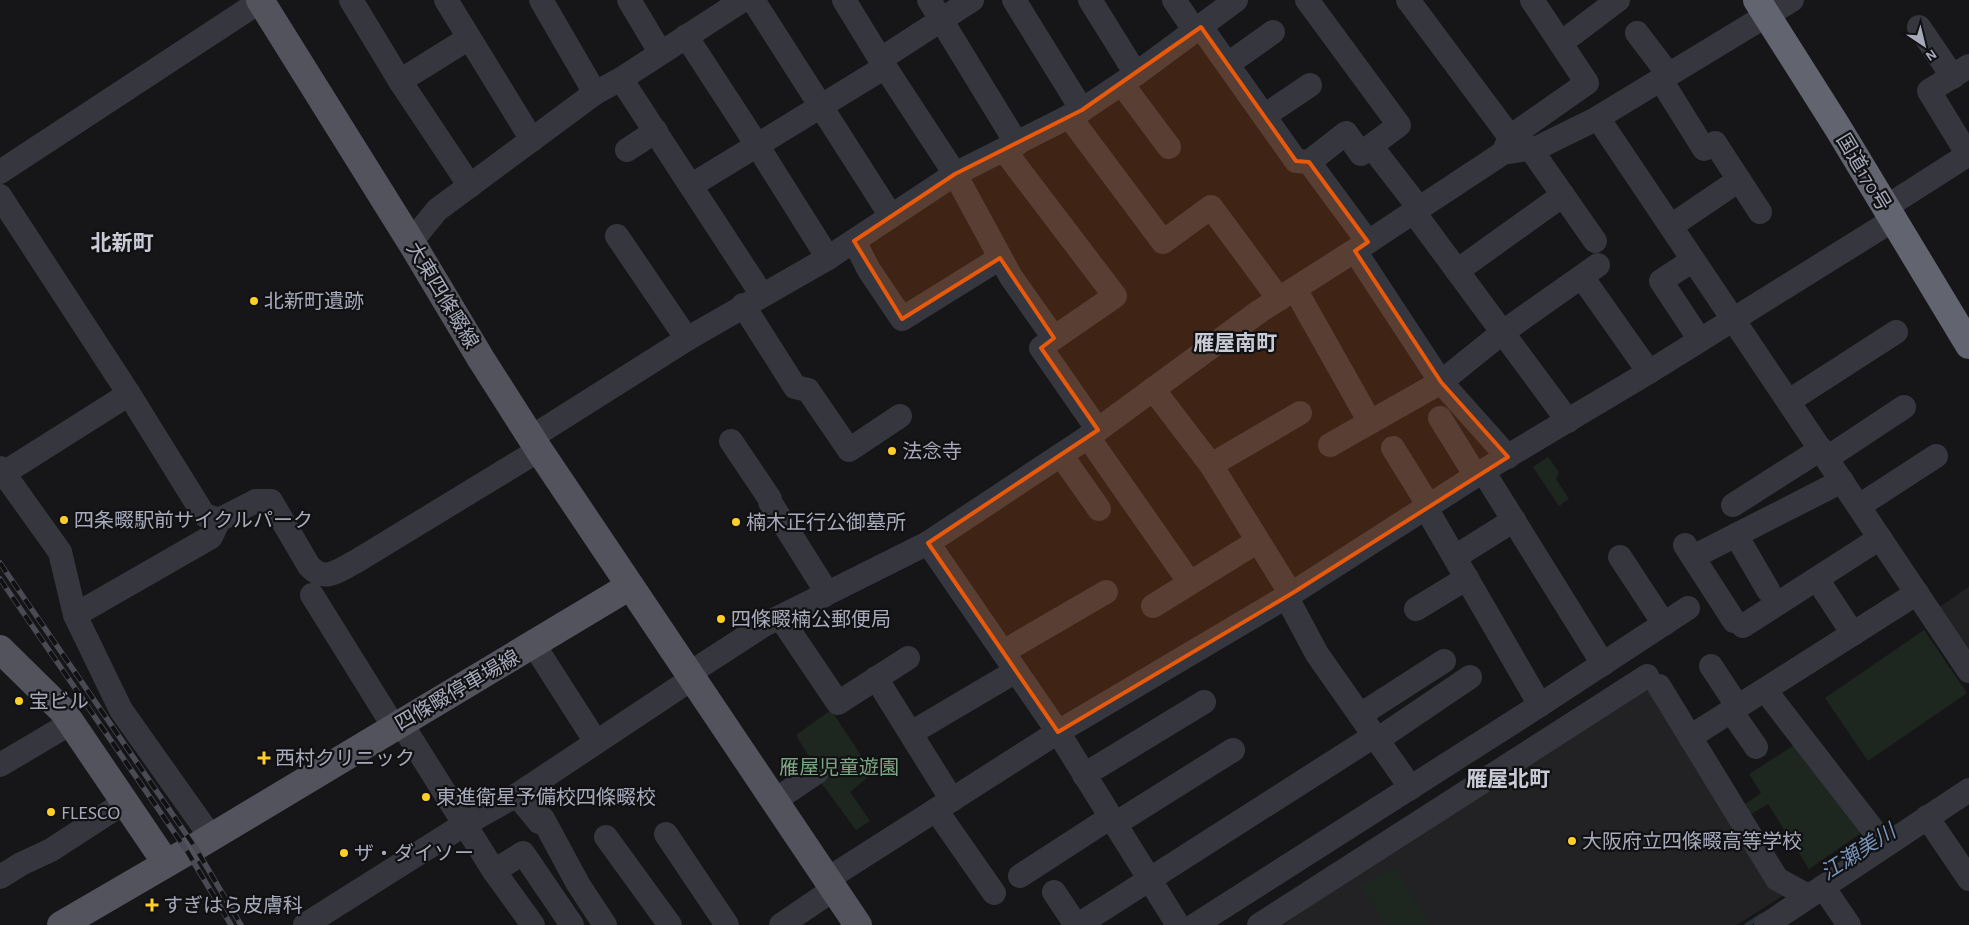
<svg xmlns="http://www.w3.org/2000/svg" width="1969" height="925" font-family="'Alegreya Sans','Noto Sans JP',sans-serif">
<rect width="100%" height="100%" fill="#161618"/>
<!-- built -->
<g fill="#222225">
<polygon points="1969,587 1969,652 1939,607"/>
<polygon points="1647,679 1787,893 1737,925 1266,925"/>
</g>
<!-- green -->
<g fill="#1d271f">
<polygon points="1548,457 1559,472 1556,479 1569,499 1559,506 1533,467"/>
<polygon points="1924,630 1967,693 1868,761 1825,698"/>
<polygon points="831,710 860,754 867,778 850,792 870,821 856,830 817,777 815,767 796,735"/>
<polygon points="1796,744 1864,831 1809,869 1768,804 1748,816 1742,806 1761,793 1749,774"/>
<polygon points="1394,867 1429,925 1385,925 1361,886"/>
</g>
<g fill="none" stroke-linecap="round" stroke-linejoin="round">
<!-- stream -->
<polyline stroke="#2a333d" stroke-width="5" points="1747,925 1761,916"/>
<!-- minor -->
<g stroke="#36373e" stroke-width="24">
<polyline points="351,0 400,81 470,186"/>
<polyline points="446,0 532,140"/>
<polyline points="541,0 595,93"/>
<polyline points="629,0 660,52"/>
<polyline points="753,0 891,216"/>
<polyline points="844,0 885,67 955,174 1011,277 1054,338 1041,348 1098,430"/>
<polyline points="929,0 1017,144"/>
<polyline points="1014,0 1082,110"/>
<polyline points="1090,0 1136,74"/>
<polyline points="1174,0 1195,31"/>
<polyline points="1307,0 1399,125 1371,146 1419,208"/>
<polyline points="1408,0 1510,137 1504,151"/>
<polyline points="1201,27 1296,161 1309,162 1368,242"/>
<polyline points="1919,27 1953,77"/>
<polyline points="1637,33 1669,75"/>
<polyline points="686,36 757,145 828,258"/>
<polyline points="1561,43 1618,0"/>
<polyline points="881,59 972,0"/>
<polyline points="1228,64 1273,32"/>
<polyline points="621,79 762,295"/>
<polyline points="1661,80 1704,149 1715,143 1760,212"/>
<polyline points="400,81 469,38"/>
<polyline points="1122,84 1169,147"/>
<polyline points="1069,116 1163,242 1211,207 1279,299"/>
<polyline points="1264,116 1310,85"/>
<polyline points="1598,118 1969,671"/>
<polyline points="1510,137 1587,83 1532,0"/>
<polyline points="1530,148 1595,241"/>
<polyline points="627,150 656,131"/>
<polyline points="1004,150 1115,296 1054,338"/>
<polyline points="1968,155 1929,91 1969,66"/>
<polyline points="1309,162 1346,133 1361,154 1371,146"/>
<polyline points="0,172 262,0"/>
<polyline points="692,185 885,67"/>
<polyline points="0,196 129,394 204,515 219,520"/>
<polyline points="1886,207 1969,154"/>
<polyline points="1413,211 1568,421"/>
<polyline points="1671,226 1739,180"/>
<polyline points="617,236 687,339"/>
<polyline points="854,241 869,270 902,319 1000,258"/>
<polyline points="411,242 437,210 595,93 621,79 743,0"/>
<polyline points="1355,251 1441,382 1508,457"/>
<polyline points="1693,260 1661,281 1700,340"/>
<polyline points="1457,271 1563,195"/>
<polyline points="1582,277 1649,372"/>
<polyline points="1295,289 1370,422"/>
<polyline points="743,305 795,387 808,390 849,450 900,416"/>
<polyline points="1153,389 1211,465 1291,594"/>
<polyline points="1789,401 1896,332"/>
<polyline points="1440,418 1476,476"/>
<polyline points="532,437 687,339 828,258 955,174 1082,110 1136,74 1236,0"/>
<polyline points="1088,437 1190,583"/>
<polyline points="731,441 770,499 770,502 826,591 823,596"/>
<polyline points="1330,445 1441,382 1503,332 1598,265"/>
<polyline points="1393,448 1429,506"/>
<polyline points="1061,455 1099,509"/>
<polyline points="1827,458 1904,407"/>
<polyline points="1211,465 1300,413"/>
<polyline points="0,468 60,552 75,615 121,710 211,837"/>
<polyline points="1483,471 1603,664"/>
<polyline points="4,473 129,394"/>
<polyline points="1733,505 1821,449"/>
<polyline points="1859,506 1936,456"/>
<polyline points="1426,508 1540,705"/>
<polyline points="1736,535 1768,590"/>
<polyline points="928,543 1058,732 1178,925"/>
<polyline points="1685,545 1734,621"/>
<polyline points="1455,557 1514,520"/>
<polyline points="1620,557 1664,624"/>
<polyline points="1693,557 1842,481"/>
<polyline points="1817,579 1853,634"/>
<polyline points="312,595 394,727"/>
<polyline points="1286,596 1317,654 1411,788"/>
<polyline points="1153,606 1258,541"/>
<polyline points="1416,609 1467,578"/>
<path d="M75,615L211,537L219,520L256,501H271L309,566C325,583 337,571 355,562L539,450"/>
<polyline points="780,617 838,703 908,658"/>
<polyline points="1743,626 1880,538"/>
<polyline points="534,645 596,742"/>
<polyline points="1003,652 1106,592"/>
<polyline points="1711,666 1738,707"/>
<polyline points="690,673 764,625 928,543 1088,437 1260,311 1368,242 1503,153 1539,147 1594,120 1792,0"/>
<polyline points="876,678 952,800"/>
<polyline points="1659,686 1777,879 1808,896"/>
<polyline points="1765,690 1874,831"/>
<polyline points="1731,711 1756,747"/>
<polyline points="1360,715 1444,661"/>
<polyline points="401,723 494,871 533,925"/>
<polyline points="911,733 1016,671"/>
<polyline points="1690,737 1917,593"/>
<polyline points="1377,740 1470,677"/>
<polyline points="0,765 71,723"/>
<polyline points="1084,775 1204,702"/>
<polyline points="517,795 539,822 543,819 578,884 605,925"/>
<polyline points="774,801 817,772"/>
<polyline points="936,810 994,893"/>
<polyline points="1927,817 1969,879"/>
<polyline points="1115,824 1233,750"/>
<polyline points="666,834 727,925"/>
<polyline points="606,837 670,925"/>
<polyline points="494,871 523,853 572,925"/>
<polyline points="1020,876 1111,817"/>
<polyline points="0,877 21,864 51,850 125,802"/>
<polyline points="826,880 1058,732 1291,594 1483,471 1649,372 1893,220"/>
<polyline points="1823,887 1849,925"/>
<polyline points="1054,892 1076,925"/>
<polyline points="305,925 465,824 517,795 693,678"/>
<polyline points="781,925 834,889"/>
<polyline points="1078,925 1374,736"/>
<polyline points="1195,925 1540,705 1688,608"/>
<polyline points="1259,925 1647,676"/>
<polyline points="1766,925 1969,790"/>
</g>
<!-- major -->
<g stroke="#52535d" stroke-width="28">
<polyline points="260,0 411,242 481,359 539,450 858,925"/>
<polyline points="0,649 63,711 166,863"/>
<polyline points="61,925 195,847 630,586"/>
</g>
<!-- highway -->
<polyline stroke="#62646f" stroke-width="28" points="1757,0 1838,128 1969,345"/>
<defs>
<g id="rail">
<polyline points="0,563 195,847 241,925"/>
<polyline points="0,579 187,851 231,925"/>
</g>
</defs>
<!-- rail casing -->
<use href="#rail" stroke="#494a53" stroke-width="5.5"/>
<!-- rail -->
<use href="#rail" stroke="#111113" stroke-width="4" stroke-dasharray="11" stroke-linecap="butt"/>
</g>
<!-- marked area -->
<path fill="#e8590c" fill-opacity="0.2" stroke="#e8590c" stroke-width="4" stroke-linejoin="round" d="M1201,27L1296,161L1309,162L1368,242L1355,251L1441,382L1508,457L1291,594L1058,732L928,543L1098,430L1041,348L1054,338L1000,258L902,319L854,241L955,174L1082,110Z"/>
<!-- markers -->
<g fill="#ffcf27" stroke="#111113" stroke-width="2">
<circle cx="254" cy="301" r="5"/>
<circle cx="892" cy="451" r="5"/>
<circle cx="64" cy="520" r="5"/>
<circle cx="736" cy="522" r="5"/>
<circle cx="721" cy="619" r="5"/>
<circle cx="19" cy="701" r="5"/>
<path d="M261.5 750.5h5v5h5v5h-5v5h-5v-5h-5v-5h5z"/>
<circle cx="426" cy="797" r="5"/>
<circle cx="51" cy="812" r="5"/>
<circle cx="1572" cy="841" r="5"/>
<circle cx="344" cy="853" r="5"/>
<path d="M149.5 897.5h5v5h5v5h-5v5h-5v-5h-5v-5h5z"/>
</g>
<g text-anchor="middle" stroke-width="4.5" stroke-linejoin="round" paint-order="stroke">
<!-- street labels -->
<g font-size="20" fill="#a6aaba" stroke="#111113">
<text transform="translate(1864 172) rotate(59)" y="7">国道170号</text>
<text transform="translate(443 295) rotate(59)" y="7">大東四條畷線</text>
<text transform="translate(457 690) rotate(-30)" y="7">四條畷停車場線</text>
</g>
<!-- poi labels -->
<g font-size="20" fill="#a6aaba" stroke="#111113" text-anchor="start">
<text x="264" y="308">北新町遺跡</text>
<text x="902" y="458">法念寺</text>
<text x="74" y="527">四条畷駅前サイクルパーク</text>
<text x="746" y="529">楠木正行公御墓所</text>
<text x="731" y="626">四條畷楠公郵便局</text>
<text x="29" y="708">宝ビル</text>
<text x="275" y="765">西村クリニック</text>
<text x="436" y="804">東進衛星予備校四條畷校</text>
<text x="61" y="819">FLESCO</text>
<text x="1582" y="848">大阪府立四條畷高等学校</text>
<text x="354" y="860">ザ・ダイソー</text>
<text x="163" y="912">すぎはら皮膚科</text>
</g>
<!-- park labels -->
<g font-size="20" fill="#7ba683" stroke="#111113">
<text x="839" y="774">雁屋児童遊園</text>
</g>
<!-- neighbourhood labels -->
<g font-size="21" font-weight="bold" fill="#c8cad5" stroke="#111113">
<text x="122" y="250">北新町</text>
<text x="1235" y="350">雁屋南町</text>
<text x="1508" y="786">雁屋北町</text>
</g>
<!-- water labels -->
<g font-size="21" font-style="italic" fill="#7a94b8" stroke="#111113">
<text transform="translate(1858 852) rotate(-33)" y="7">江瀬美川</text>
</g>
</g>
<!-- north arrow -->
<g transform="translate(1924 45) rotate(145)" stroke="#111113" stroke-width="4" paint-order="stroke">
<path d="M0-4L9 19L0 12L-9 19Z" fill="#a6aaba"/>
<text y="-8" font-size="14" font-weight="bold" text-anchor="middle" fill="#a6aaba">N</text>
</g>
</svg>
